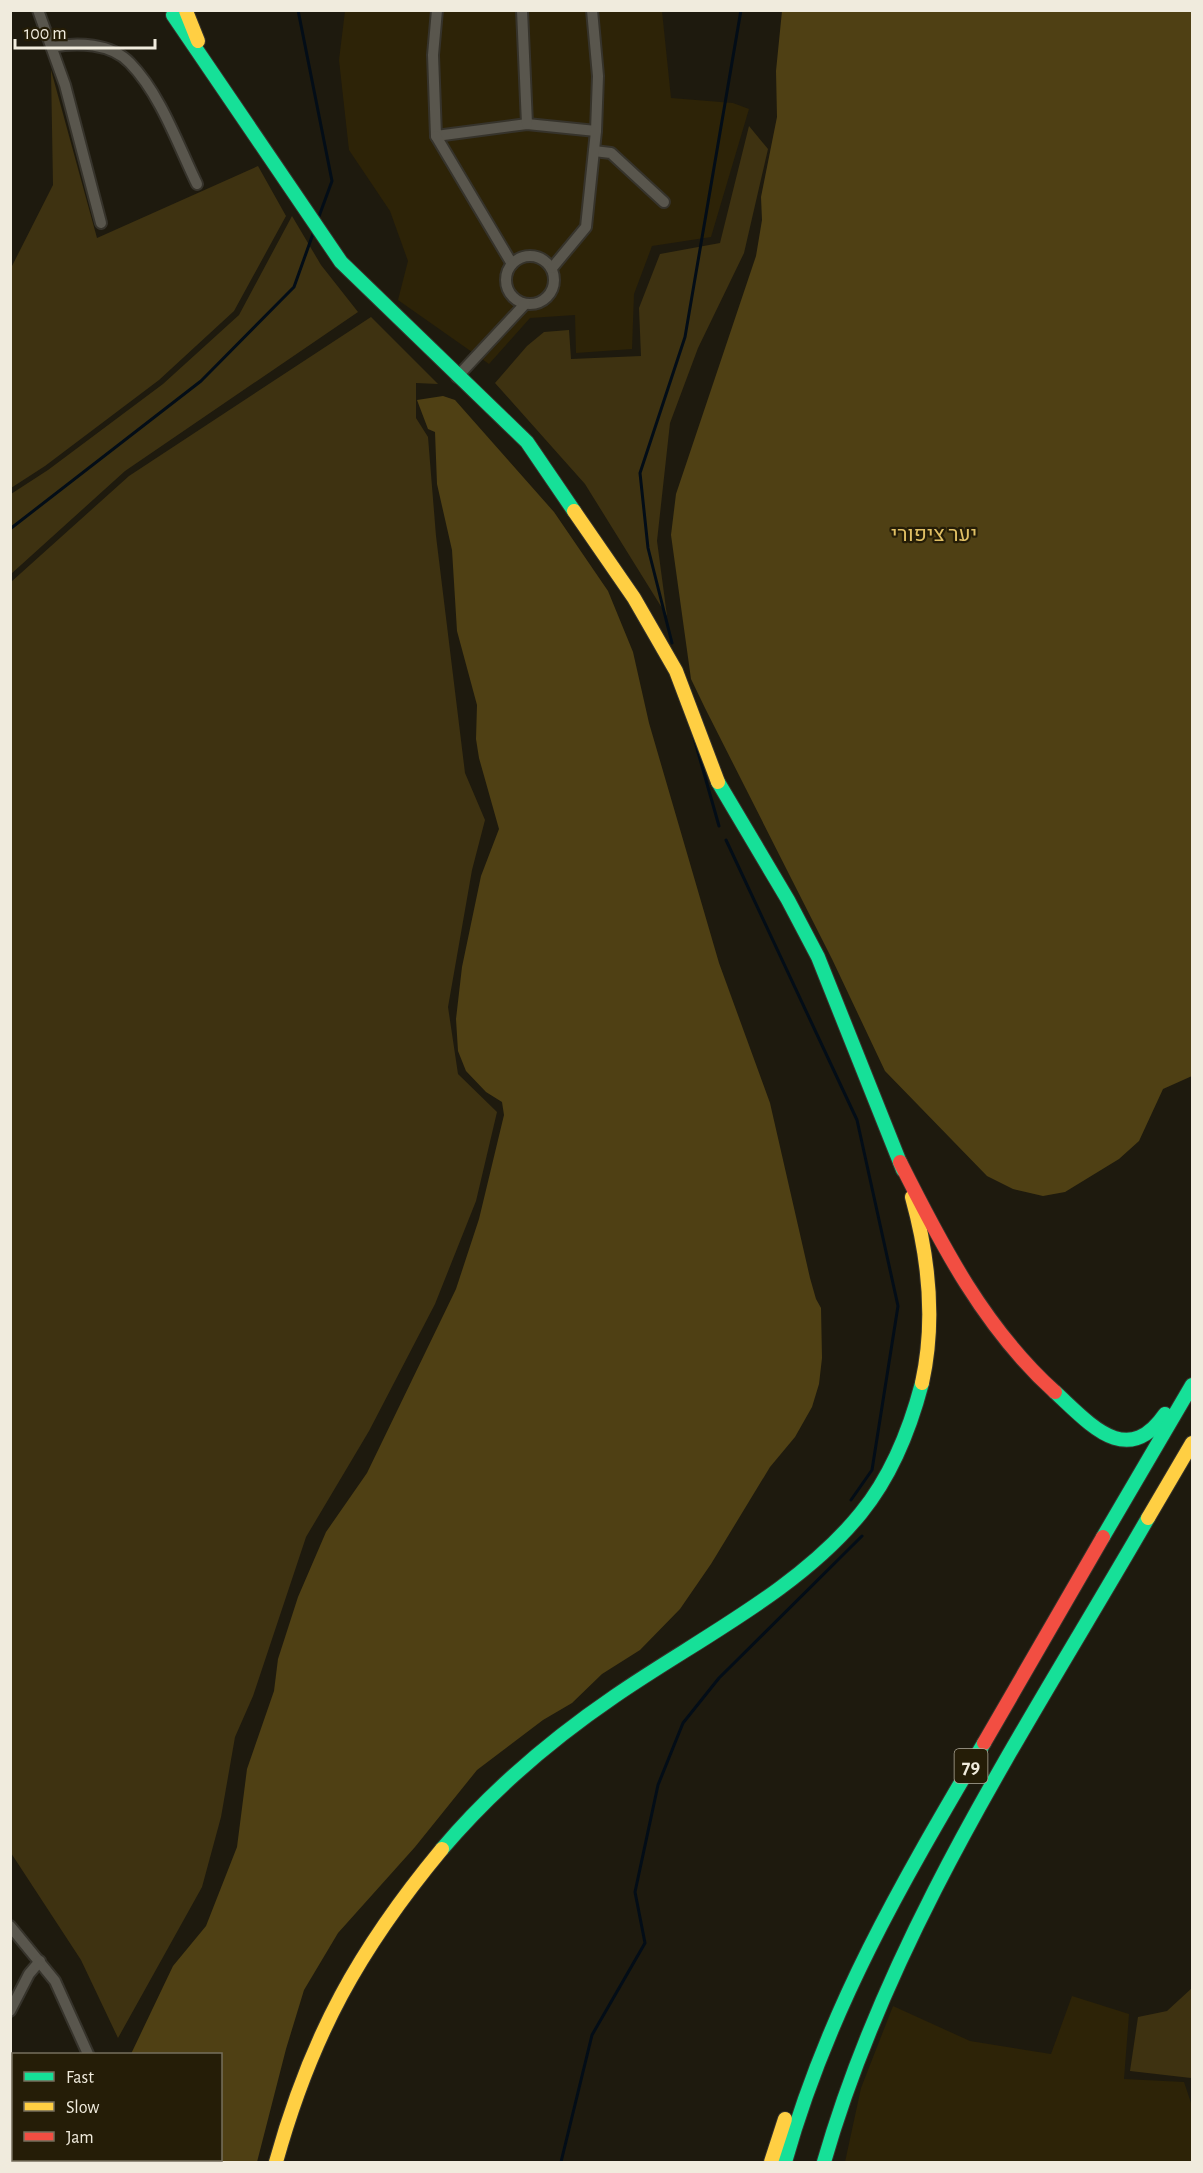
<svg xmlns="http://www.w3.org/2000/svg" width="1203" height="2173" font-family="'Alegreya Sans',Heebo,sans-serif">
<rect width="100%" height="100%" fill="#1e1a0e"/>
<!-- built -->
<g fill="#2d2307">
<polygon points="345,11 662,11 671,98 733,103 749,109 711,237 652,246 634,294 632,349 576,353 575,315 530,318 489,364 398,300 408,261 390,211 349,150 339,60"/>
<polygon points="1072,1996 1129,2014 1124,2079 1184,2082 1192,2106 1192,2162 845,2162 861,2088 893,2006 970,2041 1051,2054"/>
</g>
<!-- green -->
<g fill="#3e3211">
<polygon points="51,70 97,238 258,166 286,216 234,311 159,380 45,466 11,488 11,268 53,185"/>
<polygon points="749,126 768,149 744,253 698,348 670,423 657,541 667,616 585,484 495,383 527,346 544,332 569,330 571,359 641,356 639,308 660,254 720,243"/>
<polygon points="292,216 321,265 358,312 125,471 11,574 11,494 48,470 163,384 239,315"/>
<polygon points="371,317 438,384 416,383 416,418 428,437 436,536 465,773 485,820 472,870 448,1007 458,1074 497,1112 476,1201 435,1304 369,1431 306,1537 253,1696 235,1737 221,1817 202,1887 118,2038 81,1960 11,1853 11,582 129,476"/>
<polygon points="1192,1988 1192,2081 1191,2078 1130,2071 1138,2017 1167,2011"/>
</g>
<!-- forest -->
<g fill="#4f4014">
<polygon points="782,11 1192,11 1192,1076 1163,1089 1139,1141 1119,1159 1065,1192 1043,1196 1013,1189 987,1176 885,1071 832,959 705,708 691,679 671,535 676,494 756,256 762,220 761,197 777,117 776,71"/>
<polygon points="443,396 455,400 554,512 608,591 633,652 649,723 719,963 770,1103 810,1278 816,1299 821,1308 822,1358 819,1384 812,1407 795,1437 770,1467 711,1564 680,1609 640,1650 602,1674 572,1703 543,1720 477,1770 415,1847 338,1933 304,1990 286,2049 257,2162 104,2162 103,2160 220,2160 220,2054 131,2054 173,1966 206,1926 237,1847 247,1769 274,1691 278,1659 298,1597 326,1532 367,1473 456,1289 479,1219 504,1115 502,1102 486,1092 466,1071 458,1051 456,1019 462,967 481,876 499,829 479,758 476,739 477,705 457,631 452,550 437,484 435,432 428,429 417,400"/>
</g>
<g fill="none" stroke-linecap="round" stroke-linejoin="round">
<!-- stream -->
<g stroke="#030d17" stroke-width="3">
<polyline points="298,10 332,181 318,219"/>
<polyline points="10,529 201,381 294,287 314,231"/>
<polyline points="672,643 648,548 640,473 685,337 741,10"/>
<polyline points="694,738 719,826"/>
<polyline points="726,840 857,1120 898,1306 872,1470 851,1500"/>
<polyline points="561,2162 592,2035 645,1943 635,1892 658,1785 683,1723 719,1678 862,1536"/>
</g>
<defs>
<g id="street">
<polyline points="38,10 65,85 101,223"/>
<polyline points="437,10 433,55 436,136 527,124 596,131"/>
<polyline points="522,10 527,124"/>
<path d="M52,47C77,42 111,43 130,63C161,95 178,145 197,184"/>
<polyline points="436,136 512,264"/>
<polyline points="594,151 611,153 664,202"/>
<circle cx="530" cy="280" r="24"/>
<polyline points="552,268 586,227 596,131 598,76 592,10"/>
<polyline points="457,377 525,304"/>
<polyline points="10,1926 55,1981 88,2054"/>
<polyline points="10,2011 29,1974 40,1961"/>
<polyline points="76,2162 77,2160"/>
</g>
<g id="fast">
<polyline points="173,15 341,262 527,442 574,511"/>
<polyline points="718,782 788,900 818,957 903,1170"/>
<path d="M1055,1392C1090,1424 1127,1469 1165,1414"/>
<polyline points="1103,1537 1192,1385"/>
<path d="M442,1849C492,1790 552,1739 615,1696C696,1640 799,1590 861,1513C892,1475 910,1429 922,1383"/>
<path d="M785,2162C829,2006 903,1881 984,1743"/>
<path d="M824,2162C891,1929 1028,1726 1148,1518"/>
</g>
<g id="slow">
<polyline points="186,11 198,41"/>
<polyline points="574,511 634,598 676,671 718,782"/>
<path d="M912,1197C929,1258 936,1320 922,1383"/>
<polyline points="1148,1518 1192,1443"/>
<path d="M276,2162C311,2036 359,1949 442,1849"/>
<polyline points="771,2162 785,2119"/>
</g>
<g id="jam">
<path d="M900,1162C942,1246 985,1329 1055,1392"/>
<polyline points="984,1743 1103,1537"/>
</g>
</defs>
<!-- street casing -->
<use href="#street" stroke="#36332b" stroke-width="14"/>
<!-- fast casing -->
<use href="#fast" stroke="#36332b" stroke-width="16"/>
<!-- slow casing -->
<use href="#slow" stroke="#36332b" stroke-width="16"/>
<!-- jam casing -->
<use href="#jam" stroke="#36332b" stroke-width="16"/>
<!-- street -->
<use href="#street" stroke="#59564d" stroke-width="10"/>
<!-- fast -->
<use href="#fast" stroke="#16e098" stroke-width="14"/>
<!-- slow -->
<use href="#slow" stroke="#ffcf43" stroke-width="14"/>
<!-- jam -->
<use href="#jam" stroke="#f24e42" stroke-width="14"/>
</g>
<g text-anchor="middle" stroke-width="4.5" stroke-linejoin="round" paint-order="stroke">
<!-- shield labels -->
<rect fill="#251d07" stroke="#b3ad9d" stroke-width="1.5" x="954.5" y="1749" width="33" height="34" rx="4.5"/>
<g font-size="20" font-weight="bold" fill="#f0ebdd">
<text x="971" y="1773">79</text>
</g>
<!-- park labels -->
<g font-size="21" fill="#e0bf64" stroke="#251d07">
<text x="934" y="541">יער ציפורי</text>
</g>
</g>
<!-- border -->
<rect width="1203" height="2173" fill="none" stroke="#f0ebdd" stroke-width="24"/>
<!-- legend -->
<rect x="12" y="2053" width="210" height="108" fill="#251d07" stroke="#766f5d" stroke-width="1.5"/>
<rect x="24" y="2072" width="30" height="9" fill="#16e098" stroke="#766f5d" stroke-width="1.5"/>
<text x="66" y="2083" font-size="18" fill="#f0ebdd">Fast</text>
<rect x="24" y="2102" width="30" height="9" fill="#ffcf43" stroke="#766f5d" stroke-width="1.5"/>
<text x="66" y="2113" font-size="18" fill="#f0ebdd">Slow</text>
<rect x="24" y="2132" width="30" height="9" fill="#f24e42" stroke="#766f5d" stroke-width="1.5"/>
<text x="66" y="2143" font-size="18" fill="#f0ebdd">Jam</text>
<!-- scale -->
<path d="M15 39v9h140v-9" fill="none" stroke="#f0ebdd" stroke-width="3"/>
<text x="24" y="39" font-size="18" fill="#f0ebdd" stroke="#251d07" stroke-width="4.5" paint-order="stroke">100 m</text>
</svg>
